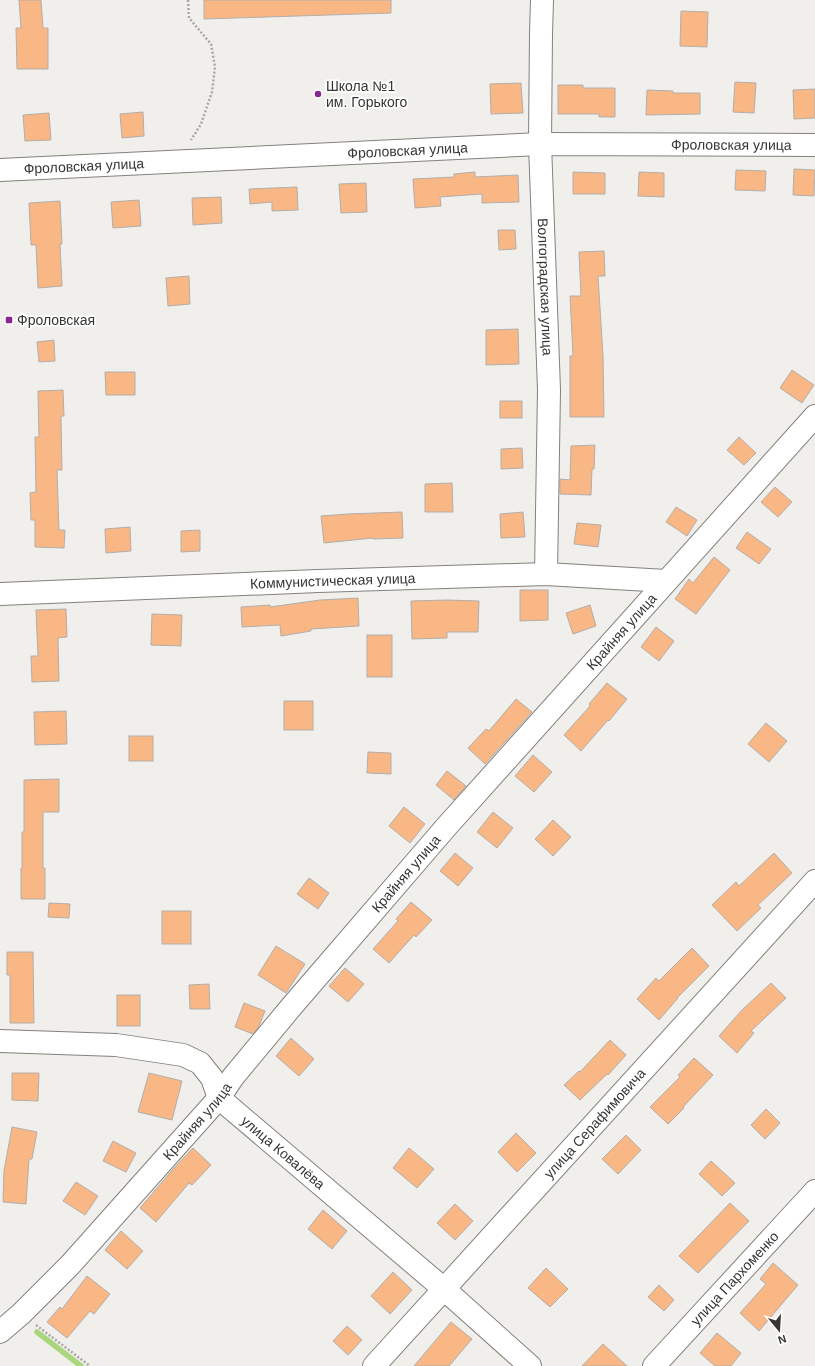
<svg xmlns="http://www.w3.org/2000/svg" width="815" height="1366" font-family="Arial,sans-serif">
<rect width="100%" height="100%" fill="#f1efeb"/>
<g fill="none" stroke-linecap="round" stroke-linejoin="round">
<!-- stream -->
<polyline stroke="#aad67d" stroke-width="5.5" points="37,1332 81,1366"/>
</g>
<!-- building -->
<g fill="#f8b784" stroke="#b2aeac">
<polygon points="19,0 41,0 43,28 48,28 48,69 17,69 16,28 21,28"/>
<polygon points="204,0 391,0 391,13 204,19"/>
<polygon points="681,11 708,12 707,47 680,46"/>
<polygon points="735,82 756,83 754,113 733,112"/>
<polygon points="521,83 523,113 491,114 490,84"/>
<polygon points="558,85 583,85 583,88 615,88 615,117 599,117 599,114 558,114"/>
<polygon points="815,89 815,118 794,119 793,90"/>
<polygon points="647,90 673,91 673,93 700,93 700,114 646,115"/>
<polygon points="143,112 144,136 122,138 120,114"/>
<polygon points="49,113 51,140 25,141 23,115"/>
<polygon points="794,169 815,170 814,196 793,195"/>
<polygon points="736,170 766,171 765,191 735,190"/>
<polygon points="475,172 475,177 518,175 519,202 482,203 482,194 440,197 441,206 415,208 413,179 454,177 454,174"/>
<polygon points="573,172 605,173 605,194 573,194"/>
<polygon points="639,172 664,173 664,197 638,196"/>
<polygon points="366,183 367,212 341,213 339,184"/>
<polygon points="297,187 298,210 272,211 272,202 250,204 249,189"/>
<polygon points="221,197 222,223 193,225 192,198"/>
<polygon points="139,200 141,226 113,228 111,202"/>
<polygon points="60,201 62,244 60,244 62,286 38,288 36,245 31,245 29,203"/>
<polygon points="498,230 515,230 516,249 499,250"/>
<polygon points="604,251 605,276 598,276 603,356 604,417 570,417 570,356 573,356 570,296 581,296 579,252"/>
<polygon points="189,276 190,304 168,306 166,278"/>
<polygon points="518,329 519,364 486,365 486,330"/>
<polygon points="54,340 55,361 39,362 37,342"/>
<polygon points="792,370 814,385 802,403 780,388"/>
<polygon points="105,372 135,372 135,395 106,395"/>
<polygon points="63,390 64,416 61,416 62,470 57,470 59,530 65,530 64,548 35,547 35,520 31,520 30,493 36,492 35,437 39,437 38,391"/>
<rect x="500" y="401" width="22" height="17"/>
<polygon points="739,437 756,453 744,465 727,450"/>
<polygon points="595,445 594,469 592,469 591,495 560,494 560,479 570,480 571,446"/>
<polygon points="522,448 523,468 501,469 501,449"/>
<polygon points="452,483 453,512 425,512 425,484"/>
<polygon points="775,487 792,502 778,517 761,502"/>
<polygon points="676,507 697,520 687,536 666,522"/>
<polygon points="402,512 403,538 373,539 373,538 324,543 321,516 348,514"/>
<polygon points="523,512 525,537 501,538 500,514"/>
<polygon points="577,523 601,525 598,547 574,544"/>
<polygon points="130,527 131,551 106,553 105,529"/>
<polygon points="200,530 200,551 181,552 181,531"/>
<polygon points="747,532 771,549 759,564 736,548"/>
<polygon points="714,557 730,570 696,614 675,599 689,579 693,583"/>
<polygon points="520,590 548,590 548,620 520,621"/>
<polygon points="358,598 359,626 311,629 311,631 281,636 280,625 242,627 241,607 270,605 270,607 320,600"/>
<polygon points="447,600 479,601 478,632 447,632 447,638 412,639 411,601"/>
<polygon points="590,605 596,626 573,634 566,613"/>
<polygon points="66,609 67,637 58,638 59,681 32,682 31,656 38,656 36,610"/>
<polygon points="152,614 182,615 181,646 151,645"/>
<polygon points="656,627 674,641 659,661 641,647"/>
<rect x="367" y="635" width="25" height="42"/>
<polygon points="607,683 627,699 609,721 608,720 581,751 564,735 590,706 589,704"/>
<polygon points="516,699 532,712 485,764 468,748 486,729 489,731"/>
<rect x="284" y="701" width="29" height="29"/>
<polygon points="66,711 67,744 35,745 34,712"/>
<polygon points="766,723 787,741 769,762 748,744"/>
<rect x="129" y="736" width="24" height="25"/>
<polygon points="368,752 391,753 391,774 367,773"/>
<polygon points="533,755 552,772 534,792 515,776"/>
<polygon points="447,771 466,786 454,800 436,785"/>
<polygon points="59,779 59,812 43,812 43,868 45,868 45,899 21,899 21,868 22,868 22,832 24,832 24,780"/>
<polygon points="404,807 425,824 410,843 389,826"/>
<polygon points="493,812 513,828 497,848 477,832"/>
<polygon points="553,820 571,837 553,856 535,839"/>
<polygon points="455,853 473,868 458,886 440,871"/>
<polygon points="774,853 792,873 758,905 761,908 737,931 712,905 736,882 739,886"/>
<polygon points="309,878 329,893 318,909 297,894"/>
<polygon points="411,902 432,920 416,937 414,935 389,963 373,949 398,921 396,919"/>
<polygon points="49,903 70,904 69,918 48,917"/>
<rect x="162" y="911" width="29" height="33"/>
<polygon points="276,946 305,964 286,993 258,975"/>
<polygon points="692,948 709,966 677,998 678,998 659,1020 637,999 656,978 659,981"/>
<polygon points="7,952 33,952 34,1023 10,1023 10,975 7,975"/>
<polygon points="345,968 364,984 348,1002 329,986"/>
<polygon points="771,983 786,998 751,1031 754,1033 737,1053 719,1036 742,1010"/>
<polygon points="209,984 210,1009 190,1009 189,985"/>
<rect x="117" y="995" width="23" height="31"/>
<polygon points="244,1003 265,1011 259,1026 253,1034 235,1027"/>
<polygon points="291,1038 314,1059 299,1076 276,1056"/>
<polygon points="610,1040 626,1055 608,1075 607,1074 580,1100 564,1085 579,1071 580,1072"/>
<polygon points="694,1058 713,1075 683,1107 684,1108 668,1124 650,1107 680,1077 678,1075"/>
<polygon points="12,1073 39,1073 38,1101 12,1100"/>
<polygon points="149,1073 182,1081 172,1120 138,1112"/>
<polygon points="766,1109 780,1123 765,1139 751,1125"/>
<polygon points="12,1127 37,1132 32,1159 29,1159 26,1204 3,1202 4,1171"/>
<polygon points="516,1133 536,1153 517,1172 498,1152"/>
<polygon points="626,1135 641,1150 618,1174 602,1159"/>
<polygon points="113,1141 136,1153 126,1172 103,1161"/>
<polygon points="193,1148 211,1165 192,1185 189,1183 156,1222 140,1208 174,1168"/>
<polygon points="409,1148 434,1169 417,1188 393,1168"/>
<polygon points="711,1161 735,1183 722,1196 699,1174"/>
<polygon points="76,1182 98,1196 85,1215 63,1201"/>
<polygon points="730,1203 749,1221 698,1273 679,1256"/>
<polygon points="455,1204 473,1221 455,1240 437,1223"/>
<polygon points="323,1210 347,1231 332,1249 308,1229"/>
<polygon points="121,1231 143,1251 127,1269 105,1250"/>
<polygon points="773,1263 798,1285 759,1331 740,1313 766,1284 760,1279"/>
<polygon points="546,1268 568,1289 550,1307 528,1288"/>
<polygon points="393,1272 412,1290 390,1314 371,1296"/>
<polygon points="87,1276 110,1294 94,1314 90,1311 67,1338 47,1322 60,1307 62,1309"/>
<polygon points="659,1285 674,1300 664,1311 648,1297"/>
<polygon points="451,1322 472,1339 449,1366 414,1366"/>
<polygon points="347,1326 362,1340 348,1355 333,1341"/>
<polygon points="717,1333 741,1353 731,1366 715,1366 700,1353"/>
<polygon points="603,1344 627,1366 582,1366"/>
</g>
<g fill="none" stroke-linecap="round" stroke-linejoin="round">
<defs>
<g id="minor">
<path id="s1" d="M542,0L541,34L540,144L549,390L546,574"/>
<path id="s2" d="M0,170L540,144L815,145"/>
<path id="s3" d="M0,594L318,581L546,574L666,581"/>
<path id="s4" d="M0,1041L116,1045L183,1055L200,1063L212,1078L219,1098L444,1289L530,1366"/>
<path id="s5" d="M0,1332L21,1314L70,1265L219,1098L233,1077L292,1006L447,826L815,416"/>
<path id="s6" d="M374,1366L815,881"/>
<path id="s7" d="M654,1366L815,1191"/>
</g>
</defs>
<!-- minor casing -->
<use href="#minor" stroke="#82817d" stroke-width="24"/>
<!-- path -->
<g stroke="#aaa8a6" stroke-width="2.5" stroke-dasharray="2 2" stroke-linecap="butt">
<polyline points="188,0 189,18 211,44 215,67 212,92 201,124 191,140"/>
<polyline points="36,1325 90,1366"/>
</g>
<!-- minor -->
<use href="#minor" stroke="#fff" stroke-width="22"/>
</g>
<!-- markers -->
<g fill="#852691" stroke="#fff" stroke-width="1.5">
<circle cx="318" cy="94" r="4"/>
<rect x="5" y="316" width="8" height="8" rx="2"/>
</g>
<g text-anchor="middle" stroke-width="3.5" stroke-linejoin="round" paint-order="stroke">
<!-- poi labels -->
<g font-size="14" fill="#363534" stroke="#fff" text-anchor="start">
<text x="326" y="91">Школа №1<tspan x="326" dy="16">им. Горького</tspan></text>
<text x="17" y="325">Фроловская</text>
</g>
<!-- street labels -->
<g font-size="14" fill="#363534" stroke="#fff">
<text dy="5" stroke="none"><textPath href="#s2" startOffset="732">Фроловская улица</textPath></text>
<text dy="5" stroke="none"><textPath href="#s2" startOffset="408">Фроловская улица</textPath></text>
<text dy="5" stroke="none"><textPath href="#s2" startOffset="84">Фроловская улица</textPath></text>
<text dy="5" stroke="none"><textPath href="#s1" startOffset="287">Волгоградская улица</textPath></text>
<text dy="5" stroke="none"><textPath href="#s3" startOffset="333">Коммунистическая улица</textPath></text>
<text dy="5" stroke="none"><textPath href="#s5" startOffset="937">Крайняя улица</textPath></text>
<text dy="5" stroke="none"><textPath href="#s5" startOffset="613">Крайняя улица</textPath></text>
<text dy="5" stroke="none"><textPath href="#s5" startOffset="289">Крайняя улица</textPath></text>
<text dy="5" stroke="none"><textPath href="#s6" startOffset="328">улица Серафимовича</textPath></text>
<text dy="5" stroke="none"><textPath href="#s4" startOffset="327">улица Ковалёва</textPath></text>
<text dy="5" stroke="none"><textPath href="#s7" startOffset="119">улица Пархоменко</textPath></text>
</g>
</g>
<!-- north arrow -->
<g transform="translate(779 1330) rotate(162)" stroke="#ffffff" stroke-width="3" paint-order="stroke">
<path d="M0-3L7 15L0 10L-7 15Z" fill="#363534"/>
<text y="-6" font-size="11" font-weight="bold" text-anchor="middle" fill="#363534">N</text>
</g>
</svg>
